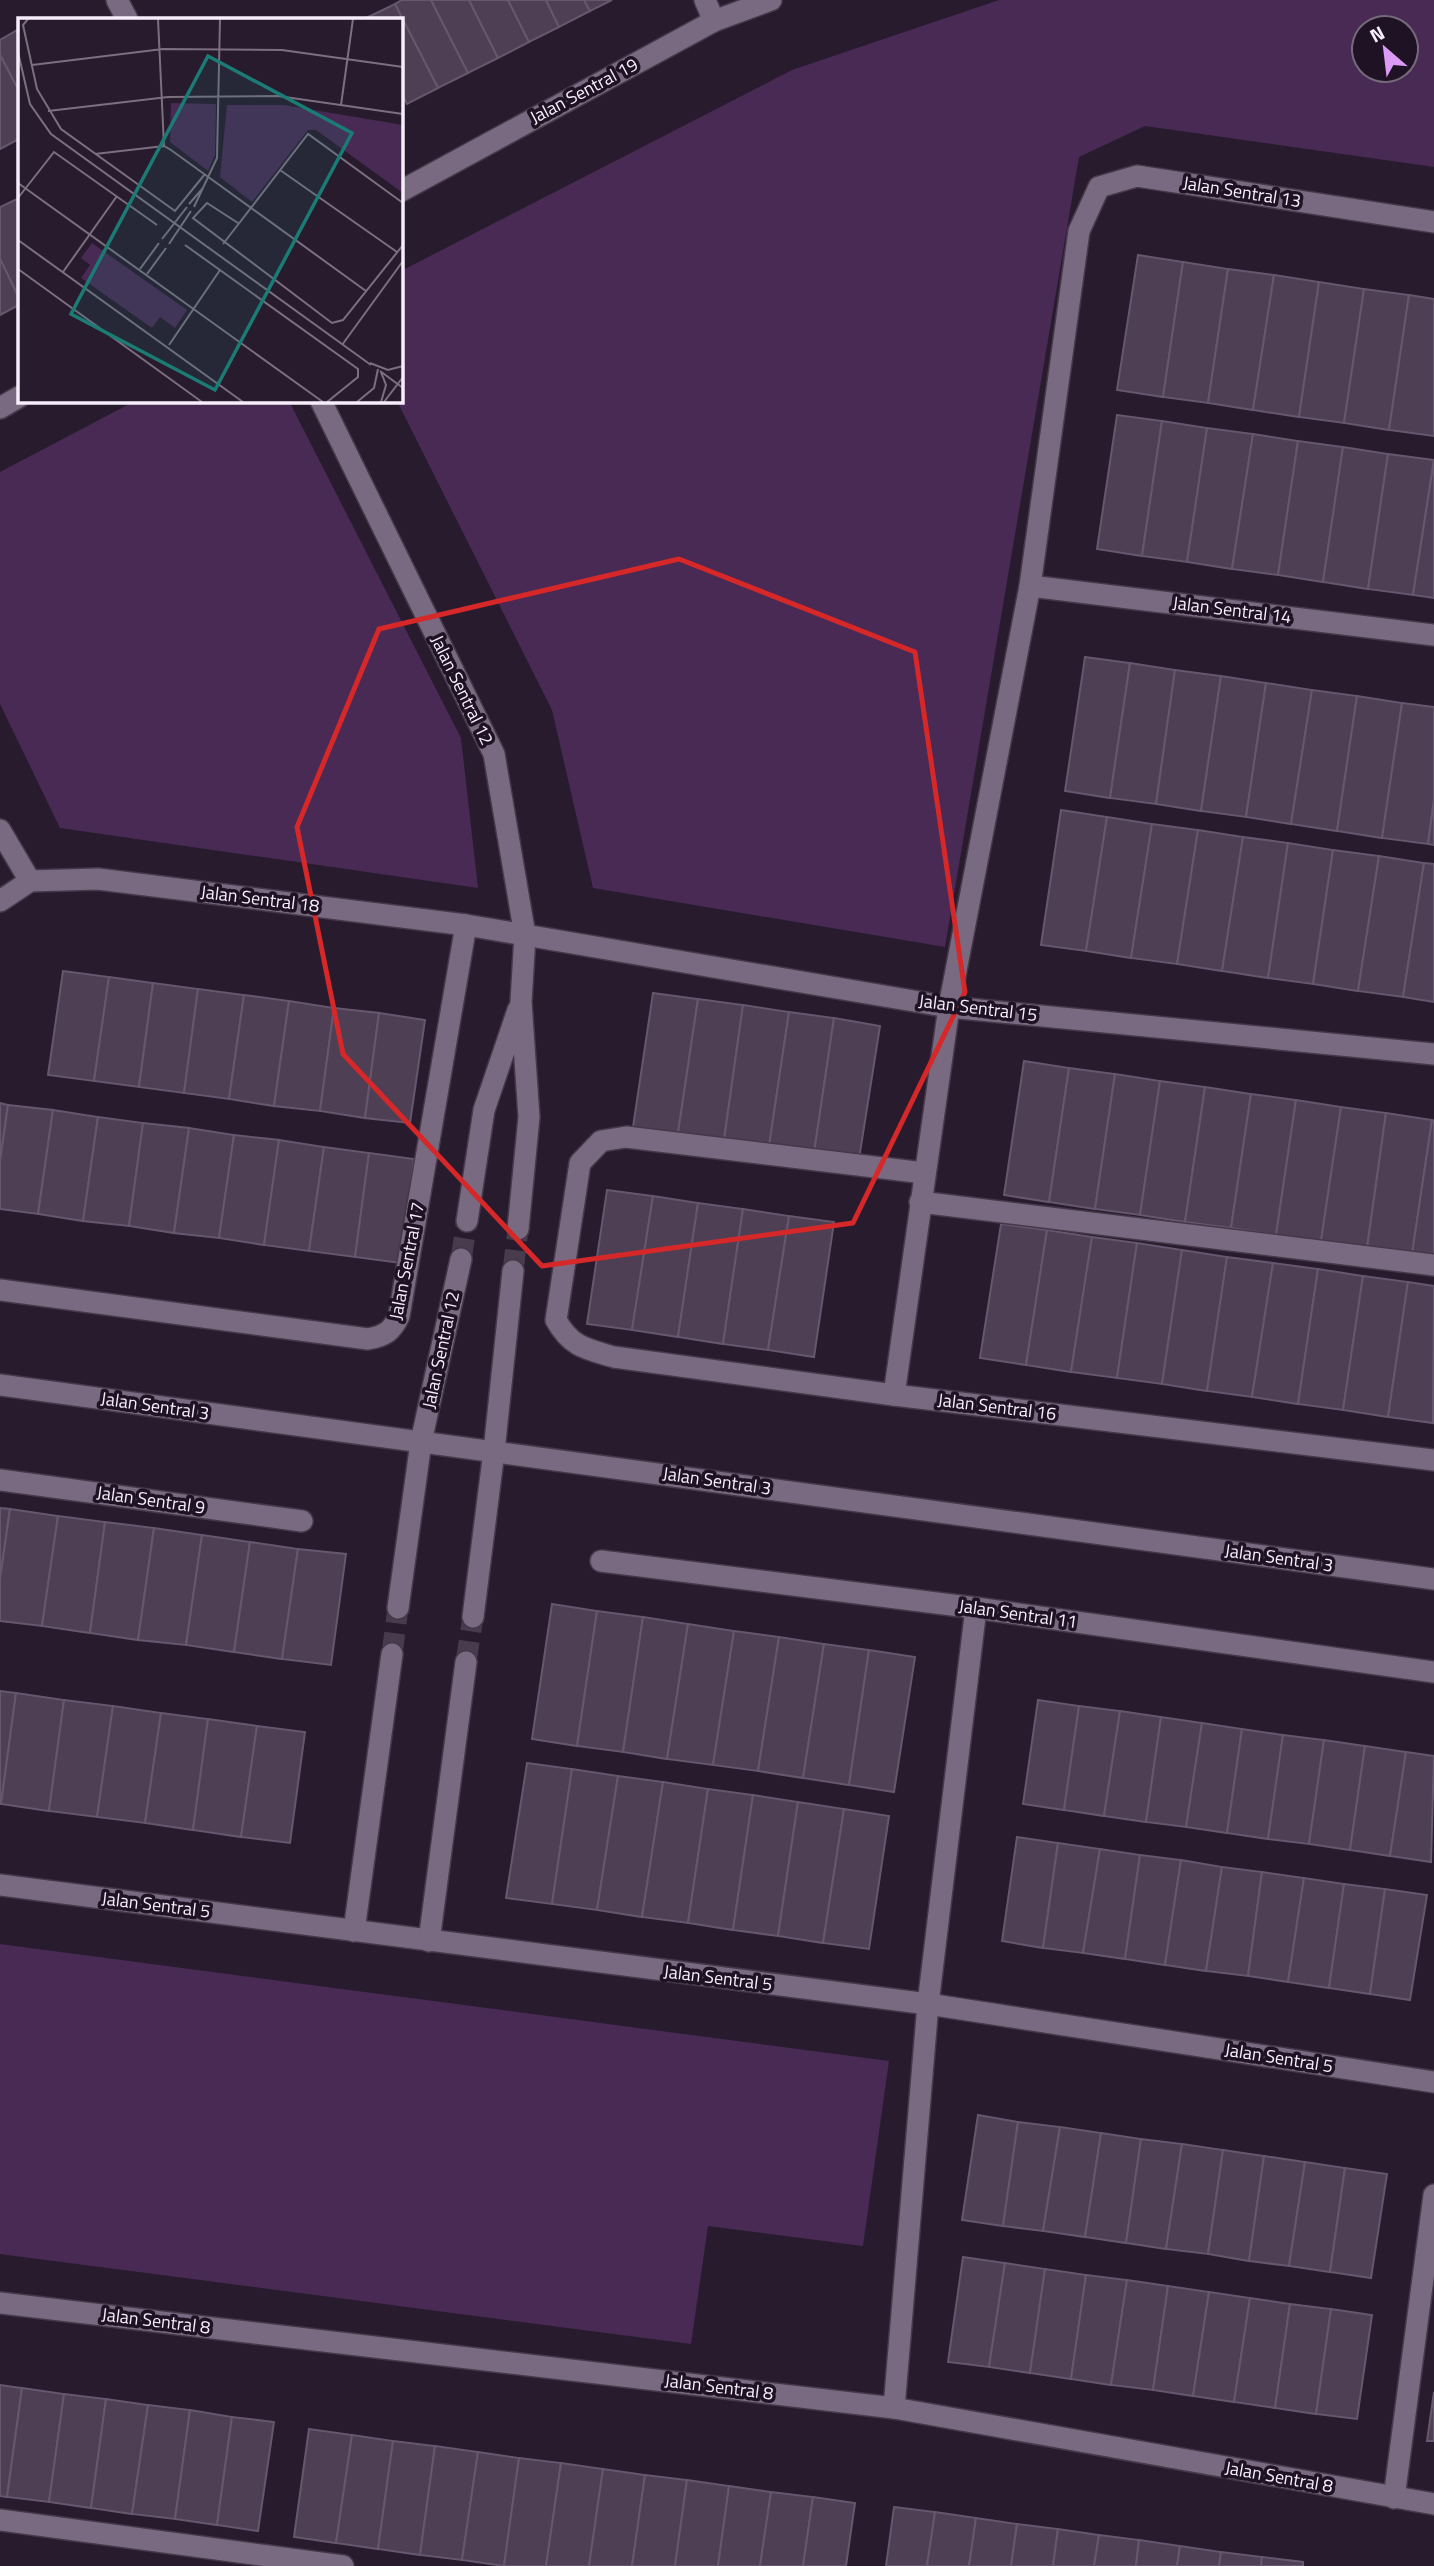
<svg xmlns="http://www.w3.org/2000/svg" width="1434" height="2566" font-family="'Titillium Web',sans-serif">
<rect width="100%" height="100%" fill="#281b2e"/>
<!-- green -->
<g fill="#482a54" fill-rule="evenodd">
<path d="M999,0H1434V167L1145,126L1079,157L945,947L593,888L552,710L397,401H401V271L792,70ZM1364,28H1406V70H1364Z"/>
<polygon points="135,401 289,401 461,738 478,888 60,828 0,704 0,472"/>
<polygon points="0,1944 889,2061 863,2246 708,2226 691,2344 0,2254"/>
</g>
<!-- building -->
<g fill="#4e3f54" stroke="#67576e" stroke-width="2">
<polygon points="402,0 431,0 468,73 438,88 395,4"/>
<polygon points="431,0 469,0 498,58 468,73"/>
<polygon points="469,0 508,0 529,42 498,58"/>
<polygon points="508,0 546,0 559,27 529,42"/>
<polygon points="546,0 584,0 590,11 559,27"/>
<polygon points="584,0 612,0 590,11"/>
<polygon points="395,4 438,88 407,104 401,92 401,19 364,19"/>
<polygon points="19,29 19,91 0,55 0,40"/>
<polygon points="0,55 19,91 19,139 0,149"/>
<polygon points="19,198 19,298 0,259 0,207"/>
<polygon points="1138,255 1183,262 1163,397 1117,390"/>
<polygon points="0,259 19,298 19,305 0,315"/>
<polygon points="1183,262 1228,269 1208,403 1163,397"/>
<polygon points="1228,269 1274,275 1253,410 1208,403"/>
<polygon points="1274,275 1319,282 1299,417 1253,410"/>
<polygon points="1319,282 1364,289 1344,423 1299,417"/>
<polygon points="1364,289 1409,295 1389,430 1344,423"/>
<polygon points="1409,295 1434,299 1434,436 1389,430"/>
<polygon points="1117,415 1162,421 1142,556 1097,549"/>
<polygon points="1162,421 1207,428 1187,562 1142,556"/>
<polygon points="1207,428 1253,434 1232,569 1187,562"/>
<polygon points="1253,434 1298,441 1278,575 1232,569"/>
<polygon points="1298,441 1343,447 1323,582 1278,575"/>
<polygon points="1343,447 1388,454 1368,589 1323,582"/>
<polygon points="1388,454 1434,460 1413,595 1368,589"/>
<polygon points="1434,460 1434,598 1413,595"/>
<polygon points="1085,657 1130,663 1110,798 1065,791"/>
<polygon points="1130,663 1175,670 1156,804 1110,798"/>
<polygon points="1175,670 1221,676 1201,811 1156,804"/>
<polygon points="1221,676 1266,683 1246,817 1201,811"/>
<polygon points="1266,683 1312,690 1291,824 1246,817"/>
<polygon points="1312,690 1357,696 1337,831 1291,824"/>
<polygon points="1357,696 1402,703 1382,838 1337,831"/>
<polygon points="1402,703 1434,707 1434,800 1428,844 1382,838"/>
<polygon points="1434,800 1434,845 1428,844"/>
<polygon points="1061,810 1107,817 1086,951 1041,945"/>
<polygon points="1107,817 1152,824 1131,958 1086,951"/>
<polygon points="1152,824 1198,830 1177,964 1131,958"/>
<polygon points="1198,830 1243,837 1222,971 1177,964"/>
<polygon points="1243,837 1288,843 1268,978 1222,971"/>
<polygon points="1288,843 1333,850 1313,984 1268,978"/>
<polygon points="1333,850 1379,856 1358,991 1313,984"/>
<polygon points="1379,856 1424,863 1403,997 1358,991"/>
<polygon points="1424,863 1434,864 1434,1002 1403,997"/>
<polygon points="63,971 109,977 94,1081 48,1075"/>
<polygon points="109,977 153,983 139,1087 94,1081"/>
<polygon points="153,983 198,989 184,1093 139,1087"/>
<polygon points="198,989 244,995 229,1099 184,1093"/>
<polygon points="653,993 698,999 678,1133 633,1127"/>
<polygon points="244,995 289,1001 274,1106 229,1099"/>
<polygon points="698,999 743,1005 724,1140 678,1133"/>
<polygon points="289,1001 334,1008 320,1111 274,1106"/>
<polygon points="743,1005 789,1012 769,1146 724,1140"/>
<polygon points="334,1008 379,1013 365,1118 320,1111"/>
<polygon points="789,1012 834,1018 814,1153 769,1146"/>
<polygon points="379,1013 425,1020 410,1123 365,1118"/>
<polygon points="834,1018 880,1026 859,1159 814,1153"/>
<polygon points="1024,1061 1069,1068 1049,1202 1004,1195"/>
<polygon points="1069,1068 1115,1074 1095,1209 1049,1202"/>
<polygon points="1115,1074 1160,1081 1140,1215 1095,1209"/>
<polygon points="1160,1081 1205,1087 1185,1222 1140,1215"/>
<polygon points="1205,1087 1251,1094 1231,1228 1185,1222"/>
<polygon points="1251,1094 1296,1100 1276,1235 1231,1228"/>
<polygon points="1296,1100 1341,1107 1321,1241 1276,1235"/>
<polygon points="0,1103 8,1105 0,1161"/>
<polygon points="8,1105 53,1110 38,1214 0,1209 0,1161"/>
<polygon points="1341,1107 1386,1113 1367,1248 1321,1241"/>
<polygon points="53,1110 98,1117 83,1221 38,1214"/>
<polygon points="1386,1113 1432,1120 1412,1254 1367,1248"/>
<polygon points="98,1117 143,1123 129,1226 83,1221"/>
<polygon points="1432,1120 1434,1121 1434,1257 1412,1254"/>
<polygon points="143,1123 189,1128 174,1233 129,1226"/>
<polygon points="189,1128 234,1135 219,1238 174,1233"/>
<polygon points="234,1135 279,1140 264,1245 219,1238"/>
<polygon points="279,1140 324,1147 309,1251 264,1245"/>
<polygon points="324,1147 369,1153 355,1257 309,1251"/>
<polygon points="369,1153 414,1159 400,1263 355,1257"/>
<polygon points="607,1190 653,1196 632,1330 587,1324"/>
<polygon points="653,1196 698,1203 678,1337 632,1330"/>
<polygon points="698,1203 743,1209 723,1344 678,1337"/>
<polygon points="743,1209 789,1216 768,1350 723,1344"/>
<polygon points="789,1216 834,1222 814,1357 768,1350"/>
<polygon points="1001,1224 1047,1230 1026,1365 980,1358"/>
<polygon points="1047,1230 1092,1237 1071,1372 1026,1365"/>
<polygon points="1092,1237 1137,1243 1117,1378 1071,1372"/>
<polygon points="1137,1243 1182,1250 1162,1384 1117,1378"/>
<polygon points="1182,1250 1227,1257 1207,1391 1162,1384"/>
<polygon points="1227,1257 1273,1263 1252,1397 1207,1391"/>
<polygon points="1273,1263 1318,1269 1298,1404 1252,1397"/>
<polygon points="1318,1269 1363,1276 1343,1410 1298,1404"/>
<polygon points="1363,1276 1408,1282 1388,1417 1343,1410"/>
<polygon points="1408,1282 1434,1286 1433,1423 1388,1417"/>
<polygon points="0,1508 10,1509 0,1579"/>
<polygon points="10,1509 58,1516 42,1626 0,1621 0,1579"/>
<polygon points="58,1516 105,1522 90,1633 42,1626"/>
<polygon points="105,1522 154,1528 138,1640 90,1633"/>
<polygon points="154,1528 202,1535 186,1645 138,1640"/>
<polygon points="202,1535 250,1542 234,1652 186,1645"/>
<polygon points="250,1542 298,1549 282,1659 234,1652"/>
<polygon points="298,1549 346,1554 331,1665 282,1659"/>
<polygon points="552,1604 597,1611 577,1746 532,1739"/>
<polygon points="597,1611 643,1617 623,1752 577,1746"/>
<polygon points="643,1617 688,1624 667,1759 623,1752"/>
<polygon points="688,1624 734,1631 713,1765 667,1759"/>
<polygon points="734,1631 779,1637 758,1771 713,1765"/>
<polygon points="779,1637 824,1644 803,1778 758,1771"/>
<polygon points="824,1644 869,1650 849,1785 803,1778"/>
<polygon points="869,1650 915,1657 894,1792 849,1785"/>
<polygon points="0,1691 16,1693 1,1804 0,1804"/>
<polygon points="16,1693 64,1700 49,1811 1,1804"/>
<polygon points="64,1700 113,1706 97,1817 49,1811"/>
<polygon points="1038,1700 1079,1706 1064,1810 1023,1804"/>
<polygon points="113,1706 161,1713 145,1823 97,1817"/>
<polygon points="1079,1706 1120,1711 1104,1816 1064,1810"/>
<polygon points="1120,1711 1161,1717 1146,1822 1104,1816"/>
<polygon points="161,1713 208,1719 193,1830 145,1823"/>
<polygon points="1161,1717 1202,1723 1186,1827 1146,1822"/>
<polygon points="208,1719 257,1726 241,1837 193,1830"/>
<polygon points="1202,1723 1242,1729 1227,1833 1186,1827"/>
<polygon points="257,1726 305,1732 290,1843 241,1837"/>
<polygon points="1242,1729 1283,1735 1268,1839 1227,1833"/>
<polygon points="1283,1735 1324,1740 1309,1844 1268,1839"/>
<polygon points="1324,1740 1365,1746 1350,1850 1309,1844"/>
<polygon points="1365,1746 1406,1752 1390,1856 1350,1850"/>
<polygon points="1406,1752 1434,1756 1431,1862 1390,1856"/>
<polygon points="527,1763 572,1769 552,1904 506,1898"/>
<polygon points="572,1769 618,1776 597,1910 552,1904"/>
<polygon points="618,1776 663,1782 642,1917 597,1910"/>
<polygon points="663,1782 708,1789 688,1923 642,1917"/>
<polygon points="708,1789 753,1795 733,1930 688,1923"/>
<polygon points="753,1795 798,1802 778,1936 733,1930"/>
<polygon points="798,1802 844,1809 823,1943 778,1936"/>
<polygon points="844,1809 889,1816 869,1949 823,1943"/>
<polygon points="1017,1837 1058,1843 1043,1948 1002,1941"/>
<polygon points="1058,1843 1100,1849 1083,1953 1043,1948"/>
<polygon points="1100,1849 1140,1855 1125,1959 1083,1953"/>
<polygon points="1140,1855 1181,1860 1165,1965 1125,1959"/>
<polygon points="1181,1860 1222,1867 1206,1971 1165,1965"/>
<polygon points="1222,1867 1262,1872 1248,1976 1206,1971"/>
<polygon points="1262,1872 1304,1878 1288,1982 1248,1976"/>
<polygon points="1304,1878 1344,1884 1329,1988 1288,1982"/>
<polygon points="1344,1884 1385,1889 1370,1994 1329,1988"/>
<polygon points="1385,1889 1427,1895 1410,2000 1370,1994"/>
<polygon points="978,2115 1018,2122 1003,2226 962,2220"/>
<polygon points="1018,2122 1060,2127 1043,2231 1003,2226"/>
<polygon points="1060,2127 1101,2133 1085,2237 1043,2231"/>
<polygon points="1101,2133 1141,2139 1126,2243 1085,2237"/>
<polygon points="1141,2139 1182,2144 1166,2249 1126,2243"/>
<polygon points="1182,2144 1223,2150 1208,2254 1166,2249"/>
<polygon points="1223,2150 1264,2156 1249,2261 1208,2254"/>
<polygon points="1264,2156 1305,2162 1289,2266 1249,2261"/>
<polygon points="1305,2162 1345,2168 1330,2272 1289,2266"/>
<polygon points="1345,2168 1387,2174 1371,2278 1330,2272"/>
<polygon points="963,2257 1005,2263 989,2367 948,2362"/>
<polygon points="1005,2263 1045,2269 1030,2373 989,2367"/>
<polygon points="1045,2269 1086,2275 1071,2379 1030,2373"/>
<polygon points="1086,2275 1127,2280 1111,2385 1071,2379"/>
<polygon points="1127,2280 1168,2286 1153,2390 1111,2385"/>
<polygon points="1168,2286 1209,2292 1193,2396 1153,2390"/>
<polygon points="1209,2292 1250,2298 1234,2402 1193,2396"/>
<polygon points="1250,2298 1290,2304 1275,2408 1234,2402"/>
<polygon points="1290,2304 1331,2309 1316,2414 1275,2408"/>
<polygon points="1331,2309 1372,2315 1357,2419 1316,2414"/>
<polygon points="0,2385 22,2388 7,2497 0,2496"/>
<polygon points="22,2388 64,2394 49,2502 7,2497"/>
<polygon points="1434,2392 1434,2441 1427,2441"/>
<polygon points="64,2394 106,2399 91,2508 49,2502"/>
<polygon points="106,2399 148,2405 132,2514 91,2508"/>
<polygon points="148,2405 190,2410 175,2519 132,2514"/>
<polygon points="190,2410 232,2417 217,2525 175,2519"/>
<polygon points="232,2417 274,2422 258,2531 217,2525"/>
<polygon points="309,2429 352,2435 336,2543 294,2537"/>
<polygon points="352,2435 393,2441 378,2549 336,2543"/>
<polygon points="393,2441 435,2446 420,2555 378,2549"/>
<polygon points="435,2446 478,2452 462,2560 420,2555"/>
<polygon points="478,2452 519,2458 504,2566 462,2560"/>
<polygon points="519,2458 561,2463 546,2566 504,2566"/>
<polygon points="561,2463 603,2469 589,2566 546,2566"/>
<polygon points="603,2469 645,2475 632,2566 589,2566"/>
<polygon points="645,2475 687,2480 675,2566 632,2566"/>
<polygon points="687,2480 729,2486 718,2566 675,2566"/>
<polygon points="729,2486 771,2492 760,2566 718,2566"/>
<polygon points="771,2492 813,2497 803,2566 760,2566"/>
<polygon points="813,2497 855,2503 846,2566 803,2566"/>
<polygon points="894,2507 935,2512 927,2566 886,2566"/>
<polygon points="935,2512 976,2518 969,2566 927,2566"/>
<polygon points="976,2518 1017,2524 1011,2566 969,2566"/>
<polygon points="1017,2524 1058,2529 1053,2566 1011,2566"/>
<polygon points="1058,2529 1099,2535 1094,2566 1053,2566"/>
<polygon points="1099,2535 1139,2540 1136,2566 1094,2566"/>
<polygon points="1139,2540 1180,2546 1177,2566 1136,2566"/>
<polygon points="1180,2546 1221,2552 1219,2566 1177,2566"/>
<polygon points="1221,2552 1262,2557 1261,2566 1219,2566"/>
<polygon points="1262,2557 1303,2562 1303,2566 1261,2566"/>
</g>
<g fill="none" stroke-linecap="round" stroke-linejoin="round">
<!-- street-tunnel -->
<g stroke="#473b4d" stroke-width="21" stroke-dasharray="21 10" stroke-linecap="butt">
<polyline points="461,1259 467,1221"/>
<polyline points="513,1271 518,1229"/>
<polyline points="392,1654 398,1608"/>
<polyline points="466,1662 473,1617"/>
</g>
<defs>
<g id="lane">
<polyline points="705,0 714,21"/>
<polyline points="920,1202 1434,1265"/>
<polyline points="1394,2498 1434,2195"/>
</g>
<g id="street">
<polyline points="117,0 127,19"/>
<polyline points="401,191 714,21 771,0"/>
<polyline points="321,401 494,754 525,935 521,1002 529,1117 518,1229"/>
<polyline points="0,408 19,397"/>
<polyline points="1030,586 1434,635"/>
<polyline points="0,830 30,881"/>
<polyline points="0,901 30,881 98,879 466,925 949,1007 1434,1054"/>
<path d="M924,1173L626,1137L601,1141L580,1163L556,1320C571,1347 586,1349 614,1357L894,1395L1434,1460"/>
<polyline points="467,1221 484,1110 518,1010"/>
<path d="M0,1290L368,1339C385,1336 392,1331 399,1316L466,925"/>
<polyline points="0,1385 1434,1579"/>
<polyline points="894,1395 949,1007 1030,586 1079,231 1099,187 1137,176 1434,222"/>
<polyline points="0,1480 302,1521"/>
<polyline points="601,1561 976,1608 1434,1672"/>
<polyline points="398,1608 421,1442 461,1259"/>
<polyline points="473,1617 494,1451 513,1271"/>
<polyline points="0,1885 928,2004 1434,2082"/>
<polyline points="354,1931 392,1654"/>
<polyline points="429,1941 466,1662"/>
<polyline points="0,2303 894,2408 1434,2504"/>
<polyline points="894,2408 928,2004 976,1608"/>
<polyline points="0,2520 343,2566"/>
</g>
</defs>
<!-- lane casing -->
<use href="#lane" stroke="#443849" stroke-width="24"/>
<!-- street casing -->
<use href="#street" stroke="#443849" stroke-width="24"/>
<!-- lane -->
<use href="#lane" stroke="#7a6a81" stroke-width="21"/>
<!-- street -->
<use href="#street" stroke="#7a6a81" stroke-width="21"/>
</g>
<!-- marked area -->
<path fill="none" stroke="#d62828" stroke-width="5" stroke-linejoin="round" d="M679,559L915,652L965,992L853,1223L542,1266L343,1054L297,827L379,629Z"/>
<g text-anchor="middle" stroke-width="7" stroke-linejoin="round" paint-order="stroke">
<!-- street labels -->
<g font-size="18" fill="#f7eefc" stroke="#1f1224">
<text transform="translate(584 91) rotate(-28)" y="6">Jalan Sentral 19</text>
<text transform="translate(1242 192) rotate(9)" y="6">Jalan Sentral 13</text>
<text transform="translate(1232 610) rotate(7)" y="6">Jalan Sentral 14</text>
<text transform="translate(462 690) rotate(64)" y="6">Jalan Sentral 12</text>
<text transform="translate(260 899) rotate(7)" y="6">Jalan Sentral 18</text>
<text transform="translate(978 1008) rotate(7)" y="6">Jalan Sentral 15</text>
<text transform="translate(407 1261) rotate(-79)" y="6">Jalan Sentral 17</text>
<text transform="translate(441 1350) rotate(-78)" y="6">Jalan Sentral 12</text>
<text transform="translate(155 1406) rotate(8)" y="6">Jalan Sentral 3</text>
<text transform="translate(997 1407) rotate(7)" y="6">Jalan Sentral 16</text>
<text transform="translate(717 1481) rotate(8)" y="6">Jalan Sentral 3</text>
<text transform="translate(151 1500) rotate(8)" y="6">Jalan Sentral 9</text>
<text transform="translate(1279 1558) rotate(8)" y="6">Jalan Sentral 3</text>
<text transform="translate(1018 1614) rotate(8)" y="6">Jalan Sentral 11</text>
<text transform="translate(156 1905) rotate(7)" y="6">Jalan Sentral 5</text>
<text transform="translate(718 1978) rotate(7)" y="6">Jalan Sentral 5</text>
<text transform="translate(1279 2058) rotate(9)" y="6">Jalan Sentral 5</text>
<text transform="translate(156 2321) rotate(7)" y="6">Jalan Sentral 8</text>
<text transform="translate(719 2387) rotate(7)" y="6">Jalan Sentral 8</text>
<text transform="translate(1279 2477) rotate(10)" y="6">Jalan Sentral 8</text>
</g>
</g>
<!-- overview -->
<g transform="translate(18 18)">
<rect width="385" height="385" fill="#281b2e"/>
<path d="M153,85L198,86L197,137L190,153L152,124ZM209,87H266L385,107V175L298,112H290L234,184L202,159ZM74,225L169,292L157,310L142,299L134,310L63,260L72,247L63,240Z" fill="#482a54"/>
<path fill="none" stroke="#7b6f80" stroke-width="2" d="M10,1L5,7L19,71L43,111L157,193L187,156M140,1L146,128M0,34L12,86L33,116L353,347M14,47L145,31L264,32L385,49M323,87L335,1M30,93L150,79L260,78L385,96M77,136L146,128L153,132L348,273M262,152L379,234M0,165L305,384M0,180L36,134L139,207M171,186L185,170M176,189L199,140L202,1M220,205L189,185L175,200L314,305L325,302L385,227M144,221L169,189M0,222L225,384M151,226L173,193M205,226L290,116L385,185M167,227L340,351V359L309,384M0,251L184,384M122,251L141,225M45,254L99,178M129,256L148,230M151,327L202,252M324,327L385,243M352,345L370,352L385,348M362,353L385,370M339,384L356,370L360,351M363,384L368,367L363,354M366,384L385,359"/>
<path fill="#1b7c75" fill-opacity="0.15" stroke="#1b7c75" stroke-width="3.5" d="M190,38L334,115L197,372L53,296Z"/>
<rect width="385" height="385" fill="none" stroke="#f7eefc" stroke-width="3.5"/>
</g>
<!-- north arrow -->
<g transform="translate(1385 49) rotate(332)"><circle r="33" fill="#1f1224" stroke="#756a7a" stroke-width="2"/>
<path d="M0-5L12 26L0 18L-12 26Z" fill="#db9af6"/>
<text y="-10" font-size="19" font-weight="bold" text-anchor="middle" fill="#f7eefc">N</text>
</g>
</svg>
